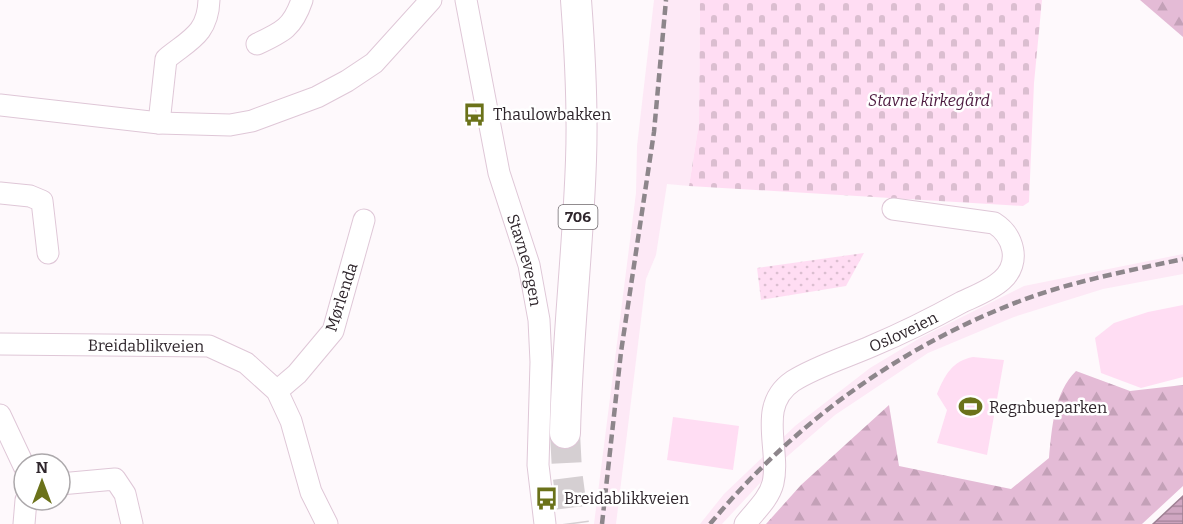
<svg xmlns="http://www.w3.org/2000/svg" width="1183" height="524" font-family="Bitter,serif">
<defs>
<pattern id="forest-firs" width="22" height="20" patternUnits="userSpaceOnUse" patternTransform="scale(1.5)"><rect width="22" height="20" fill="#e4bbd6"/><path d="M5 1l3.5 6h-7zM16 11l3.5 6h-7z" fill="#c4a1b8"/></pattern>
<pattern id="cemetery-stones" width="16" height="16" patternUnits="userSpaceOnUse" patternTransform="scale(1.5)"><rect width="16" height="16" fill="#ffddf3"/><path d="M2 7V4a2 2 0 0 1 4 0v3zM10 15v-3a2 2 0 0 1 4 0v3z" fill="#dbbed0"/></pattern>
<pattern id="park-dots" width="8" height="8" patternUnits="userSpaceOnUse" patternTransform="scale(1.5)"><rect width="8" height="8" fill="#ffddf3"/><path d="M2 2h.1M6 6h.1" fill="none" stroke="#dbbed0" stroke-width="1.8" stroke-linecap="round"/></pattern>
<pattern id="water-rules" width="6" height="5" patternUnits="userSpaceOnUse" patternTransform="scale(1.5)"><rect width="6" height="5" fill="#cfa6c1"/><path d="M0 2.5h6" fill="none" stroke="#a8879d"/></pattern>
</defs>
<rect width="100%" height="100%" fill="#fef9fc"/>
<!-- built -->
<g fill="#fde9f6">
<polygon points="654,0 700,0 699,123 689,186 667,184 656,255 646,279 616,524 594,524 636,193 637,146"/>
<polygon points="1183,254 1183,274 1103,289 1014,317 928,353 835,415 775,467 722,524 700,524 724,494 795,426 870,368 920,338 1024,286"/>
</g>
<!-- forest -->
<g fill="url(#forest-firs)">
<polygon points="1140,0 1183,0 1183,37"/>
<path d="M1076,371L1130,391L1183,385V486L1142,524H766L801,485L889,405L899,466L1011,489L1049,458C1052,427 1054,393 1076,371Z"/>
</g>
<!-- cemetery -->
<polygon fill="url(#cemetery-stones)" points="700,0 1042,0 1034,83 1029,202 1023,206 689,186 699,123"/>
<!-- park -->
<polygon fill="url(#park-dots)" points="864,253 846,286 761,300 757,268"/>
<!-- garden -->
<g fill="#ffddf3">
<polygon points="1183,305 1183,377 1141,388 1101,373 1095,338 1114,323 1148,312"/>
<path d="M973,357L1004,360L987,455L937,443L947,410L937,394C945,375 952,361 973,357Z"/>
<polygon points="673,417 739,426 733,470 667,460"/>
</g>
<!-- water -->
<polygon fill="url(#water-rules)" stroke="#9f8094" stroke-width="1.5" points="1183,496 1183,524 1153,524"/>
<g fill="none" stroke-linecap="round" stroke-linejoin="round">
<!-- highway-tunnel -->
<polyline stroke="#d5cfd2" stroke-width="30" stroke-dasharray="30 15" stroke-linecap="butt" points="565,433 567,471 574,524"/>
<defs>
<g id="minor">
<path id="s1" d="M466,0L499,173L529,265L539,320L541,362L538,465L545,524"/>
<path d="M257,44C283,32 293,27 302,0"/>
<polyline points="0,105 159,123 230,125 252,121 317,97 347,81 374,63 431,0"/>
<path d="M159,123L166,59C189,40 208,34 209,0"/>
<polyline points="0,193 30,196 42,201 48,253"/>
<path id="s2" d="M0,344L209,346L246,363L277,391L291,421L311,492L327,524"/>
<polyline points="277,391 297,374 333,331 364,220"/>
<polyline points="0,415 24,466"/>
<polyline points="60,484 115,479 125,494 132,524"/>
<polyline points="24,524 26,500"/>
<path id="s3" d="M745,524C755,511 769,499 773,483C781,449 756,406 793,381C817,366 847,357 872,346C903,333 933,318 962,302C975,296 991,290 1002,280C1022,262 1013,235 994,223L893,209"/>
</g>
<path id="highway" d="M565,433C567,342 578,251 581,160C583,106 580,53 576,0"/>
</defs>
<!-- minor casing -->
<use href="#minor" stroke="#dfc7d7" stroke-width="23"/>
<!-- highway casing -->
<use href="#highway" stroke="#dfc7d7" stroke-width="32"/>
<!-- minor -->
<use href="#minor" stroke="#fff" stroke-width="21"/>
<!-- highway -->
<use href="#highway" stroke="#fff" stroke-width="30"/>
<!-- rail -->
<g stroke="#8d868b" stroke-width="4.5" stroke-dasharray="9 4.5" stroke-linecap="butt">
<polyline points="602,524 621,352 654,132 666,0"/>
<path d="M710,524C793,424 899,347 1020,301C1073,281 1128,271 1183,259"/>
</g>
</g>
<!-- icons -->
<defs>
<symbol id="bus-bare" viewBox="-9 -9 18 18"><path d="M-5-6H5V4H4V6H2V4H-2V6H-4V4H-5ZM-3.5-4V0h7V-4ZM-3.5 1.2v1.5H-2V1.2ZM2 1.2v1.5H3.5V1.2Z" fill="#6b721a" stroke="#fff" stroke-width="2.5" paint-order="stroke"/></symbol>
<symbol id="stadium-bare" viewBox="-9 -9 18 18"><path d="M0-5a6.5 5 0 1 0 0 10a6.5 5 0 1 0 0-10ZM-3.5-1.8h7v3.6h-7Z" fill="#6b721a" stroke="#fff" stroke-width="2.5" paint-order="stroke"/></symbol>
</defs>
<g fill-rule="evenodd">
<use href="#bus-bare" x="458" y="98" width="33" height="33"/>
<use href="#stadium-bare" x="954" y="390" width="33" height="33"/>
<use href="#bus-bare" x="530" y="482" width="33" height="33"/>
</g>
<g text-anchor="middle" stroke-width="5" stroke-linejoin="round" paint-order="stroke">
<!-- shield labels -->
<rect fill="#fff" stroke="#6d676b" stroke-width="1.5" x="558.5" y="205" width="39" height="24" rx="4.5"/>
<g font-size="15" font-weight="bold" fill="#2f262c">
<text x="578" y="222">706</text>
</g>
<!-- park labels -->
<g font-size="16" font-style="italic" fill="#4d1b40" stroke="#fff">
<text x="929" y="106">Stavne kirkegård</text>
</g>
<!-- poi labels -->
<g font-size="16" fill="#2f262c" stroke="#fff" text-anchor="start">
<text x="493" y="120">Thaulowbakken</text>
<text x="989" y="413">Regnbueparken</text>
<text x="564" y="504">Breidablikkveien</text>
</g>
<!-- street labels -->
<g font-size="16" fill="#2f262c" stroke="#fff">
<text dy="6" stroke="none"><textPath href="#s1" startOffset="267">Stavnevegen</textPath></text>
<text transform="translate(341 297) rotate(-72)" y="6">Mørlenda</text>
<text dy="6" stroke="none"><textPath href="#s3" startOffset="280">Osloveien</textPath></text>
<text dy="6" stroke="none"><textPath href="#s2" startOffset="146">Breidablikveien</textPath></text>
</g>
</g>
<!-- north arrow -->
<g transform="translate(42 482)"><circle r="28" fill="#ffffff" stroke="#aca8ab" stroke-width="1.5"/>
<path d="M0-4.5L10 22L0 15L-10 22Z" fill="#6b721a"/>
<text y="-9" font-size="16" font-weight="bold" text-anchor="middle" fill="#2f262c">N</text>
</g>
</svg>
